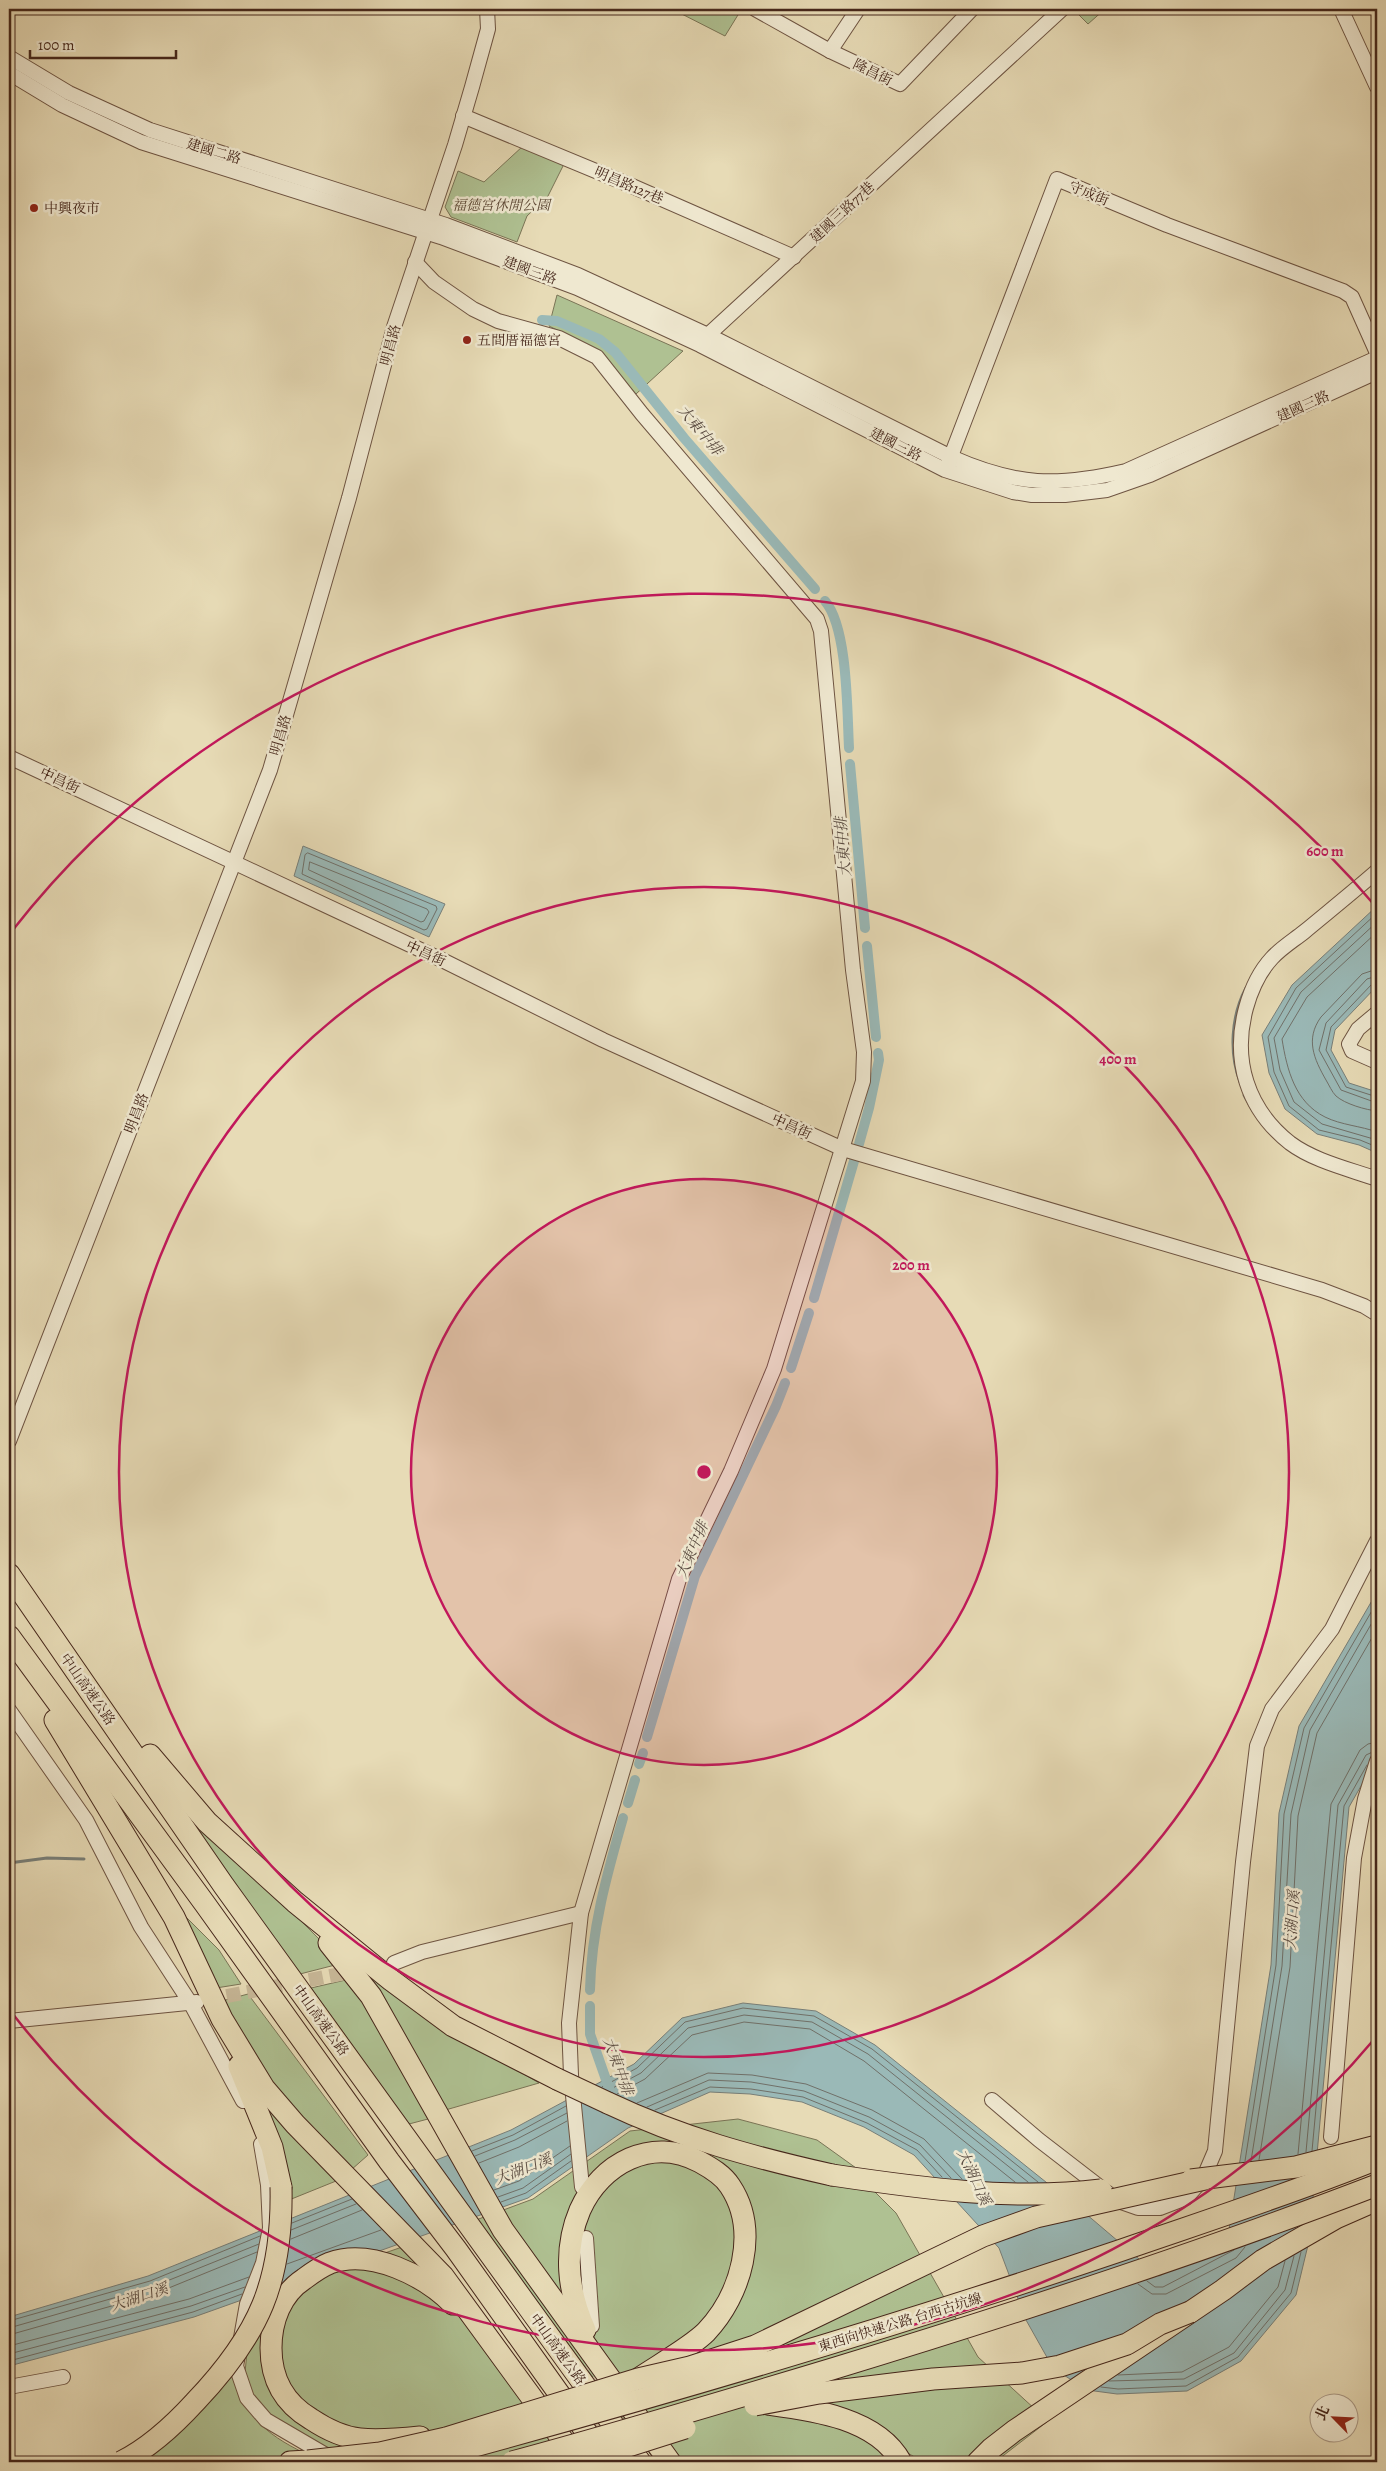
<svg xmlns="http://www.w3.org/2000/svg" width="1386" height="2471" font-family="Alegreya,'Noto Serif TC',serif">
<rect width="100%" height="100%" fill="#e7dbb6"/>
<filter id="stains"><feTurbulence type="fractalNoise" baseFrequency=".004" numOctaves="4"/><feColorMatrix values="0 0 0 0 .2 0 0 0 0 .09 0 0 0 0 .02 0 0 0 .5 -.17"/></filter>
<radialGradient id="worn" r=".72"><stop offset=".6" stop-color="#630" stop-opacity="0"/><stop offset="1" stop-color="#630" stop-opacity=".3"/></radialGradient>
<!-- green -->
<g fill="#afc192" stroke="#7a7456">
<polygon points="672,9 739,9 741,10 725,36"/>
<polygon points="1073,9 1105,9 1088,24"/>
<polygon points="523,146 564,164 548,196 527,216 517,242 451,217 445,207 458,171 484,182"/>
<polygon points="557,295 683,351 636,394 597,350 549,326"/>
<polygon points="152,1771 322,1942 339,1964 300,1974"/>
<polygon points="185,1916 219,1950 241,1984 216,1988"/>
<polygon points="371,1975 437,2022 539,2083 442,2111 365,1977"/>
<polygon points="350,1979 369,2003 428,2119 409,2124 311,1988"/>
<polygon points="248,1994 368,2155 351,2170 286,2105 222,2001"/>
<polygon points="271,2112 341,2179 289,2200 265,2115"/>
<polygon points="738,2119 817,2140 863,2173 872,2189 896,2213 978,2357 1048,2421 995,2462 923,2462 901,2449 893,2462 680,2462 602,2353 580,2310 575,2274 587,2182 563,2301 498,2212 533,2199 630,2131"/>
<polygon points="484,2217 660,2462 656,2462 476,2220"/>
<polygon points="405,2246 435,2280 567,2462 349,2462 268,2418 249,2394 245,2372 247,2353 278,2290"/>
<path d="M231,2374C251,2427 274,2439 323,2462H132Z"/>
</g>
<!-- water -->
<g fill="#9ab9b7" stroke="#787f79">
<polygon points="303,846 445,904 429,937 294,876"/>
<polygon points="1377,906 1377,986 1335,1030 1331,1050 1349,1083 1377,1092 1377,1153 1359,1145 1317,1134 1285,1109 1269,1073 1262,1035 1292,985"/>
<polygon points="1377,1592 1377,1758 1349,1807 1309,2241 1296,2295 1241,2361 1187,2391 1117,2394 1087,2390 1053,2368 1026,2320 999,2248 914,2155 864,2127 802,2102 750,2094 710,2092 628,2128 528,2198 194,2317 9,2366 9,2317 148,2276 511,2130 634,2064 682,2018 743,2003 816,2011 875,2045 1092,2219 1159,2276 1227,2242 1271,1965 1279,1813 1299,1726"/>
</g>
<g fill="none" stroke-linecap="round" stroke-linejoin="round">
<!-- shore -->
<g stroke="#707069" stroke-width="1">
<polygon points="308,853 436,906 437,909 427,929 424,930 302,874 305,855"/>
<polygon points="310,862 427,909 429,912 424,921 421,922 309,870"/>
<polyline points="1377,913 1296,988 1268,1037 1274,1072 1289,1106 1319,1130 1360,1140 1377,1147"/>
<polyline points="1377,922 1301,992 1274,1038 1280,1070 1294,1102 1322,1124 1377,1140"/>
<path d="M1377,932L1307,997L1282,1039C1287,1070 1295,1102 1325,1117C1341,1125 1361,1126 1377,1132"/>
<path d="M1377,969L1362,974L1321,1017C1305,1039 1314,1059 1326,1080C1329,1085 1332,1092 1336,1096C1345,1104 1366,1110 1377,1111"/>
<polyline points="1377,976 1367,979 1326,1023 1319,1050 1341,1090 1377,1103"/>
<polyline points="1377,982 1372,984 1331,1027 1326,1050 1346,1087 1377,1097"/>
<polyline points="602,2087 637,2068 685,2022 743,2008 814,2016 872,2049 1038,2182"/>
<polyline points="609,2090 641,2073 688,2028 744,2015 812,2022 868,2054 1028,2182"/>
<polyline points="617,2094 645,2079 692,2035 744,2022 810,2029 864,2061 1015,2182"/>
<polyline points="637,2103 708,2073 752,2075 806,2084 872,2110 924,2139 962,2179"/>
<polyline points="647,2107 709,2080 751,2082 804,2091 869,2117 920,2145 951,2178"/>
<polyline points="655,2110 710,2087 751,2089 803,2097 867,2123 917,2150 942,2177"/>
<polyline points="472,2151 513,2135 566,2106"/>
<polyline points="1312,2151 1344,1806 1367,1765"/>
<polyline points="1306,2152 1338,1805 1366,1755 1377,1750"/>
<polyline points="1298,2154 1331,1804 1360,1750 1368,1744 1377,1742"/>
<polyline points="475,2156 515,2140 567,2113"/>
<polyline points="1259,2160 1290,1967 1298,1816 1317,1733 1377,1629"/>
<polyline points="1245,2161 1276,1965 1284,1814 1304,1728 1377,1602"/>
<polyline points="1251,2161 1282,1966 1291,1814 1310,1730 1377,1614"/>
<polyline points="479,2163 519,2147 567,2121"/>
<polyline points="494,2190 519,2181 570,2146"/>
<polyline points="498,2197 523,2188 571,2154"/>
<polyline points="501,2202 526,2193 571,2161"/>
<polyline points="292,2223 352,2199"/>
<polyline points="291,2230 356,2204"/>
<polyline points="291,2239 362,2210"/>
<polyline points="287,2264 381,2230"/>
<polyline points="1147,2281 1155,2287 1163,2287 1234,2250"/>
<polyline points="1138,2284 1152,2294 1166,2294 1236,2258 1245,2247"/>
<polyline points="9,2321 150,2281 260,2236"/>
<polyline points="9,2328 152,2287 259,2244"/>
<polyline points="9,2335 154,2294 257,2252"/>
<polyline points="9,2346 189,2299 249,2277"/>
<polyline points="9,2354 191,2306 245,2287"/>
<polyline points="9,2361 193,2312 242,2294"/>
<polyline points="1118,2375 1182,2372 1229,2347 1278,2287 1285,2261"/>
<polyline points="1109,2381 1184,2379 1234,2353 1285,2290 1294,2256"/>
<polyline points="1101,2387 1118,2389 1186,2386 1238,2357 1291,2293 1301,2252"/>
</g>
<!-- stream -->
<g stroke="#787f79" stroke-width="3">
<path d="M1240,1082C1229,1053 1231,1016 1246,988"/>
<polyline points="1244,1095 1253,1111"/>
<polyline points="9,1863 47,1858 84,1859"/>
</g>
<!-- canal -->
<g stroke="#9ab9b7" stroke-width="10">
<polyline points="542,320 557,321 599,339 615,352 684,438 815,589"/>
<path d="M825,601C848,628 847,711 849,748"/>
<polyline points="850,764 865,928"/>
<polyline points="867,946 876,1037"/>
<polyline points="859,1144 869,1108 879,1060 878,1053"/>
<polyline points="814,1298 854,1161"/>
<polyline points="791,1368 809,1313"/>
<polyline points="647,1737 695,1576 776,1406 785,1383"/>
<polyline points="639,1764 643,1753"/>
<polyline points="628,1803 635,1780"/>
<path d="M590,1990C591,1931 607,1874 623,1818"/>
<polyline points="590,2006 590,2034 610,2091"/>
</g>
<!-- minor-tunnel -->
<g stroke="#c7b797" stroke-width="14" stroke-dasharray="14 7" stroke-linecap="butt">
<polyline points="206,2000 356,1971"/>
<polyline points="593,2356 595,2444"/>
</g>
<defs>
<g id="minor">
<polyline points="755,9 830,51 900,84 972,9"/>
<polyline points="1341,9 1377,87"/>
<polyline points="830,51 858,9"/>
<path d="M9,57L69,93L150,130L446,225L578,275L708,335L951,457C1016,486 1057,487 1126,471L1377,358"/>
<polyline points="9,73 62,105 141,142 441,237 577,288 700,345 945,470 1013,492 1032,495 1065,495 1107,490 1150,475 1377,372"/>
<polyline points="463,116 632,186 794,257"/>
<polyline points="415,262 434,282 473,309 498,321 559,338 597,357 642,414 817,619 821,631 853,970 864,1052 863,1081 774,1369 731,1471 679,1579 581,1913 569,2023 571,2075 582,2187"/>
<polyline points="702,342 708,335 1062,9"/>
<polyline points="948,464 1057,179 1167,225 1343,291 1352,297 1377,353"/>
<polyline points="9,757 440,959 603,1040 843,1149 1322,1290 1364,1306 1377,1314"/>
<path d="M1377,871C1353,892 1328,912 1304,932C1294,940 1281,948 1272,958C1259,972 1251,990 1246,1008C1232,1060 1247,1109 1290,1143C1314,1161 1349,1169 1377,1179"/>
<polyline points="1377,1013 1358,1029 1349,1044 1352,1051 1377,1062"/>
<polyline points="9,1441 270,770 349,498 394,327 455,145 472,87 488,29 487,9"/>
<polyline points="9,1710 86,1820 141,1927 191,2004 243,2101"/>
<polyline points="394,1963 422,1952 581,1913"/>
<polyline points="9,2021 197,2002"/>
<polyline points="992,2100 1039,2140 1118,2201 1138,2208 1160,2208 1186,2198 1203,2179 1215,2151 1243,1862 1257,1746 1272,1709 1332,1629 1377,1541"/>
<polyline points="1331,2137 1354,1858 1365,1799 1377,1761"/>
<polyline points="261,2144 268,2185 270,2228 263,2263 247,2304 236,2366 247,2398 266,2420 331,2458"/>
<polyline points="586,2238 592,2326"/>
<polyline points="9,2387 63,2377"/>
</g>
<g id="highway">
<polyline points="9,1574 224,1886 640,2462"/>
<polyline points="9,1636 205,1904 389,2161 456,2249 602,2454"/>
<polyline points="55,1720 174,1917 222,2019 264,2088 295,2124 443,2276 578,2461"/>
<polyline points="150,1755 207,1822 295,1902 391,1980 453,2026 557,2079"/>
<polyline points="329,1943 371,1996 503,2230 670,2462"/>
<polyline points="239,2066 272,2147 281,2187"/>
<path d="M608,2103C682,2138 752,2157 832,2175"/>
<path d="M585,2330C568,2292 563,2250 580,2210C601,2163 652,2136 700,2162C711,2168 723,2175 730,2186C760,2231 741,2295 706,2332C691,2347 657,2366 638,2379"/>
<path d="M768,2404C813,2410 877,2418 901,2462"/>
<path d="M420,2437C400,2439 380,2441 360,2439C342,2437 326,2429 311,2419C284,2403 271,2379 271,2348C271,2321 281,2294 304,2279C312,2273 320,2267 330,2263C371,2248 425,2276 453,2304"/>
<polyline points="290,2462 308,2461"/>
<polyline points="978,2462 992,2448 1014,2431 1223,2290 1263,2260 1336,2218 1377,2200"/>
</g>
</defs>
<!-- minor casing -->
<use href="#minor" stroke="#6e5442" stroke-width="16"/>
<!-- highway casing -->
<use href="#highway" stroke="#46271b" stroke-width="23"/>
<!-- minor -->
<use href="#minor" stroke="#efe8d0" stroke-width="14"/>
<!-- highway -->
<use href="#highway" stroke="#e7dbb6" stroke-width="21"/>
<defs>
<g id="highway-bridge">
<polyline points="557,2079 608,2103"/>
<path d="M832,2175C919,2188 1012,2201 1101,2190"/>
<polyline points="1191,2180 1296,2167 1377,2146"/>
<polyline points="755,2405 819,2393 933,2379 1022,2373 1060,2366 1127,2344 1160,2324 1190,2312"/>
<polyline points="308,2461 380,2453 446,2438 638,2379 690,2367 755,2346 983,2236 1036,2217 1205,2179"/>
<path d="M121,2462C149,2448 174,2425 195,2402C259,2335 283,2281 281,2187"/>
<path d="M416,2462C653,2398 888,2329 1119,2251C1206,2221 1293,2193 1377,2159"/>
<path d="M512,2462C619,2433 726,2401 832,2369C1016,2313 1198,2254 1377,2185"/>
<polyline points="578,2462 685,2428"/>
</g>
</defs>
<!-- highway-bridge casing -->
<use href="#highway-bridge" stroke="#46271b" stroke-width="23" stroke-linecap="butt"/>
<!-- highway-bridge -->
<use href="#highway-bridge" stroke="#e7dbb6" stroke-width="21"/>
</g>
<!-- distance rings -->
<circle cx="704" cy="1472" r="293" fill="#c2185b" fill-opacity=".12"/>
<g fill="none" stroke="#c2185b" stroke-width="2.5">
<circle cx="704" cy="1472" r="293"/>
<circle cx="704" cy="1472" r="585"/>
<path d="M1377 2036A878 878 0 0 1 12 2013M12 931A878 878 0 0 1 1377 908"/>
</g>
<!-- markers -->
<g fill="#8f2418" stroke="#efe8d0" stroke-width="2">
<circle cx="34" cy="208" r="5"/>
<circle cx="467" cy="340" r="5"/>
</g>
<g text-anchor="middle" stroke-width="5" stroke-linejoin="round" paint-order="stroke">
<!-- street labels -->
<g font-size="14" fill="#46271b" stroke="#efe8d0">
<text transform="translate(873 72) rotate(26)" y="5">隆昌街</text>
<text transform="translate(214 151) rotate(17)" y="5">建國二路</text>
<text transform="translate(629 185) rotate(23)" y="5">明昌路127巷</text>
<text transform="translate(1089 193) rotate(22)" y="5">守成街</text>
<text transform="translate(842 212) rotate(-43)" y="5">建國三路77巷</text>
<text transform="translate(530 270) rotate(20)" y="5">建國三路</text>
<text transform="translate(390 345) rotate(-75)" y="5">明昌路</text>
<text transform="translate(1303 406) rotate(-24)" y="5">建國三路</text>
<text transform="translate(896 444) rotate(27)" y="5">建國三路</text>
<text transform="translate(280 735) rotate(-74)" y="5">明昌路</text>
<text transform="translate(60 780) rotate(25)" y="5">中昌街</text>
<text transform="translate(426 953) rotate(25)" y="5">中昌街</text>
<text transform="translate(136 1113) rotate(-69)" y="5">明昌路</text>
<text transform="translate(792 1126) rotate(24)" y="5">中昌街</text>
<text transform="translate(88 1689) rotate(55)" y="5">中山高速公路</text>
<text transform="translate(321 2020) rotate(54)" y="5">中山高速公路</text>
<text transform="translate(900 2322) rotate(-17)" y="5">東西向快速公路 台西古坑線</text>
<text transform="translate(558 2349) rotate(54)" y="5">中山高速公路</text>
</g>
<!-- park labels -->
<g font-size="14" font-style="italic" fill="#5b4633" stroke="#efe8d0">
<text x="501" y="210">福德宮休閒公園</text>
</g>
<!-- poi labels -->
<g font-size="14" fill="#46271b" stroke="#efe8d0" text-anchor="start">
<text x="44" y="213">中興夜市</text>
<text x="477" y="345">五間厝福德宮</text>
</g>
<!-- water labels -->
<g font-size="15" font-style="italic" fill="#5b4c42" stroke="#efe8d0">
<text transform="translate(700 430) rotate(50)" y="5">大東中排</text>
<text transform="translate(843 847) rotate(-95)" y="5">大東中排</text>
<text transform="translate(692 1550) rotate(-67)" y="5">大東中排</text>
<text transform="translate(1292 1920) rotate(-86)" y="5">大湖口溪</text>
<text transform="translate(618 2066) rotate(70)" y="5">大東中排</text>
<text transform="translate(523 2169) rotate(-21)" y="5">大湖口溪</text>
<text transform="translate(974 2177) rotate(65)" y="5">大湖口溪</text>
<text transform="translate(139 2297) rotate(-18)" y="5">大湖口溪</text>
</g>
</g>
<circle cx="704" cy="1472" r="8" fill="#c2185b" stroke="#efe8d0" stroke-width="2.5"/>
<g font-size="15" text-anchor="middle" font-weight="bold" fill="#c2185b" stroke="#efe8d0" stroke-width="5" stroke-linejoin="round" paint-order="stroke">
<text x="1325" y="856">600 m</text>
<text x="1118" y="1064">400 m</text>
<text x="911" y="1270">200 m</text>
</g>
<!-- margin -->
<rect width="1386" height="2471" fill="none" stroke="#e7dbb6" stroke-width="30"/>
<rect x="10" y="10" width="1366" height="2451" fill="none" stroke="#46271b" stroke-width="2.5"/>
<rect x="15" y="15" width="1356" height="2441" fill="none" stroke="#46271b"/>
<!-- north arrow -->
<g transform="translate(1334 2418) rotate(294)"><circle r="24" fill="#efe8d0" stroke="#ab9b88"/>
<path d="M0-4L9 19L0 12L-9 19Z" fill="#8f2418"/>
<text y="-8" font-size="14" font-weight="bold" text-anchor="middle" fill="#46271b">北</text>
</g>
<!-- scale -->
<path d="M30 50v8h146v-8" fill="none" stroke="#46271b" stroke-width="2.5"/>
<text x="38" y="50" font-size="15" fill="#46271b" stroke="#efe8d0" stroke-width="4" paint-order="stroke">100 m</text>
<rect width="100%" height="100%" filter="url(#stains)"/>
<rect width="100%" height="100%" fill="url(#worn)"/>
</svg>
